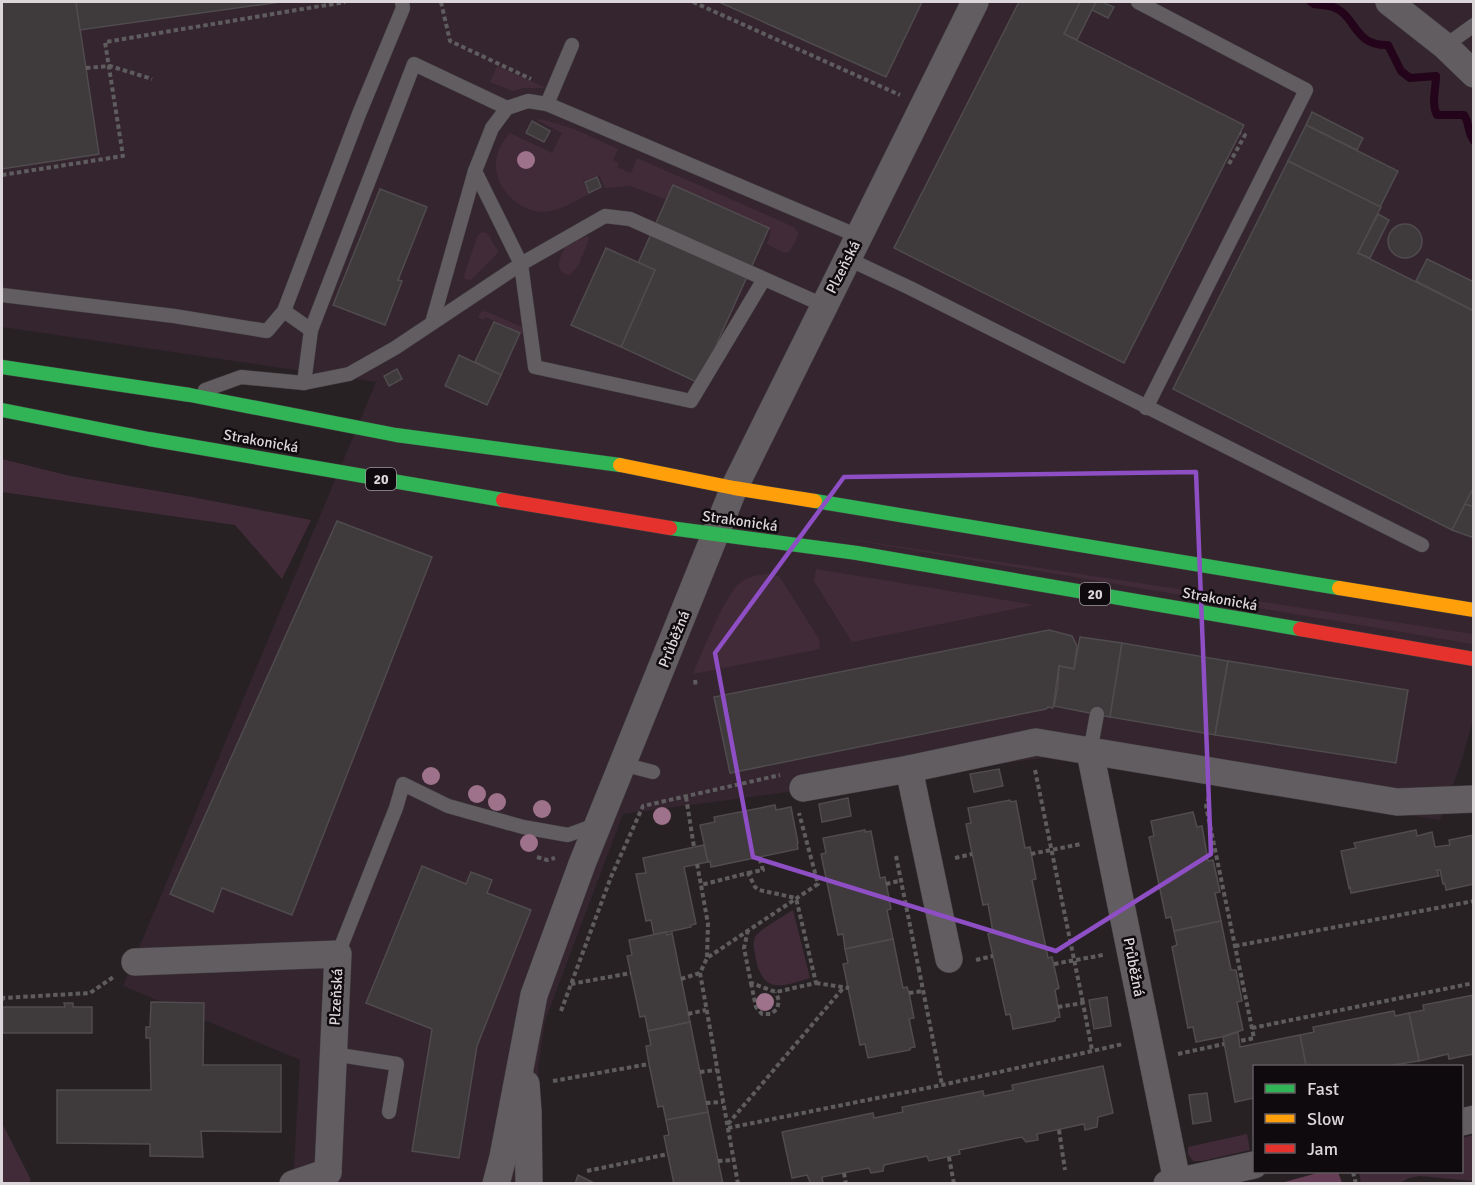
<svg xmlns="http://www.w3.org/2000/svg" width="1475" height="1185" font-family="Signika,sans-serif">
<rect width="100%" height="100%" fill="#272124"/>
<!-- built -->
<polygon fill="#34252e" points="2,2 1473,2 1473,720 1461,763 1440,820 1044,758 623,814 545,1021 538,1069 543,1183 293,1183 300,1060 123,986 376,382 2,327"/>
<!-- green -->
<g fill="#422b38">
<polygon points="497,66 546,88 523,88 513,91 490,82"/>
<path d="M541,119L574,129L618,149L613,160L619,163L617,167L631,173L637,158L794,227L799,234L790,251L785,253L767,244L771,231L674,187L667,200L631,186L605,188L599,175L583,181L589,194C575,201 558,212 541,212C517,210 494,187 496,162C497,151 503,141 510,133L552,153L562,133L537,120Z"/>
<polygon points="482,232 487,233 498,251 495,256 471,280 465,279 464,275 478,235"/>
<path d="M587,236L589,238L588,242L578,266L570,275C552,272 560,258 565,247Z"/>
<polygon points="485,311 522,327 524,331 522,334 486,317 484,320 478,318 481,312"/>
<polygon points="2,459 70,476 192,497 311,520 282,579 235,525 2,492"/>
<polygon points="817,534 1473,634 1473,644"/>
<polygon points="816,569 1034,605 852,642 814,581"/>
<path d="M768,574L779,576L819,639L820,649L693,674C701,655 725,594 741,582C749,576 758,575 768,574Z"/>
<path d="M793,910L810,978C783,986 764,995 756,960C755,952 752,945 755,937C760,929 784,916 793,910Z"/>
<polygon points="2,1111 3,1125 31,1180 27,1183 2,1183"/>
<polygon points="1247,1134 1250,1150 1202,1161 1193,1161 1188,1154 1188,1147"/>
<polygon points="1473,1135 1473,1181 1420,1176 1409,1178 1400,1183 1361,1183 1359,1172 1462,1172 1462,1138"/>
</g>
<!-- forest -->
<polygon fill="#653e55" points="1321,1172 1338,1172 1342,1183 1281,1183"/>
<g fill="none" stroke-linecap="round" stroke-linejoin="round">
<!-- stream -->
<path stroke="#24041a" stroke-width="8" d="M1311,2L1314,4C1320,5 1327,5 1333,7C1357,16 1353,46 1388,45L1401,71L1410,78L1436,76C1436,89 1431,103 1437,115H1464C1470,124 1467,132 1474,141"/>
</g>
<!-- building -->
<g fill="#3f3a3c" stroke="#504b4d" stroke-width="1.5">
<polygon points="2,2 76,2 99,154 2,169"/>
<polygon points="76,2 280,2 80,30"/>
<polygon points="719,2 922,2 886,77"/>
<polygon points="1019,2 1080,2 1064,34 1244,125 1124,363 894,248"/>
<polygon points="1080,2 1096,2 1077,40 1064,34"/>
<polygon points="1096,2 1102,2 1114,7 1108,18 1092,10"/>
<polygon points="1312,112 1363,138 1357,150 1306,125"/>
<polygon points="532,121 550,131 544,142 526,133"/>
<polygon points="1306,125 1398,171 1380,207 1288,161"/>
<polygon points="1288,161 1381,207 1358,253 1474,311 1474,487 1452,530 1173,389"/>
<polygon points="597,177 601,187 589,193 585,182"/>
<polygon points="673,185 769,228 699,383 621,347 655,270 638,263"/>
<polygon points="380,189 427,207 398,280 402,281 385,325 333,305"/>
<polygon points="1378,214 1389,220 1370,258 1358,253"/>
<circle cx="1405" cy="241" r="17"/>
<polygon points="606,248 655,270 621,347 571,325"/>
<polygon points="1427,259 1474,282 1474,311 1416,281"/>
<polygon points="494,322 520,333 501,375 475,362"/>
<polygon points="459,355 501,375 487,405 445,386"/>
<polygon points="397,369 402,379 389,386 384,376"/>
<polygon points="1474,487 1474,507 1465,504"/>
<polygon points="1465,504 1474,507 1474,538 1452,530"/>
<polygon points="337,521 432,557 292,915 222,888 213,912 170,894"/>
<polygon points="1049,630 1072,636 1077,646 1074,669 1059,666 1053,708 1048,707 1046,709 730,773 714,697"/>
<polygon points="1080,637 1122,643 1110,717 1054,706 1058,685 1059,666 1074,669"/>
<polygon points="1122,643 1228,661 1215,735 1110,717"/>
<polygon points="1228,661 1408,690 1396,763 1215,735"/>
<polygon points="999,769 1003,786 974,792 970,774"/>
<polygon points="848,798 851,816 822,822 819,804"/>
<polygon points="1010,800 1011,802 1016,801 1025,848 1030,847 1036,879 1032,880 1048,958 1052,957 1059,988 1055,990 1060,1017 1055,1018 1055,1021 1013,1029 1010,1014 1006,1015 988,934 993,932 988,904 983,905 966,824 971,823 968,808"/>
<polygon points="775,805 776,810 791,807 798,843 797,844 798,849 711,867 710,861 708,862 700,825 715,822 714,817"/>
<polygon points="1193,812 1197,827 1202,826 1208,861 1213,860 1220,892 1215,893 1221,921 1174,931 1171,917 1166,918 1149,837 1154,836 1151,821"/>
<polygon points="865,830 865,832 871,831 880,878 885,877 891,909 887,910 893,939 845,949 843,934 838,935 821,854 826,853 823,838"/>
<polygon points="1416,830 1417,836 1432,832 1435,847 1450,845 1449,840 1474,835 1474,884 1446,890 1445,884 1443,884 1440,870 1437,870 1439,876 1351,893 1350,887 1349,888 1341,851 1356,848 1354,843"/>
<polygon points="704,845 708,862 684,867 696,924 691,925 691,927 654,935 651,920 646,921 636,874 646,873 643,858"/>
<polygon points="422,866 466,884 471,872 492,880 487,893 531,910 477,1046 459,1158 412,1151 432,1029 366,1003"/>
<polygon points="1221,921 1231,970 1236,970 1242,1001 1237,1002 1243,1030 1221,1037 1196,1042 1193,1027 1188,1028 1172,947 1177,945 1174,931"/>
<polygon points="666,932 667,935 672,933 690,1022 648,1031 645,1016 640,1017 627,956 632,955 629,940"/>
<polygon points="893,939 903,988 907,987 909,993 914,1018 909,1019 915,1047 910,1048 910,1050 868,1058 865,1044 860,1045 843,964 848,963 845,949"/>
<polygon points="1474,995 1474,1054 1449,1059 1448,1054 1419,1061 1409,1013 1424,1010 1423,1005"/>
<polygon points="1107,997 1111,1026 1094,1029 1089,1000"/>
<polygon points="151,1002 204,1003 203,1065 281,1065 281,1132 201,1131 203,1157 150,1156 150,1144 57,1143 57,1090 151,1090 150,1038 146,1038 146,1027 150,1027"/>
<polygon points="64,1003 73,1003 73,1007 92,1007 92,1033 3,1033 3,1007 65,1007"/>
<polygon points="1394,1011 1395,1016 1409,1013 1419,1061 1387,1066 1306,1066 1300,1035 1314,1032 1313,1027"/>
<polygon points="690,1022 708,1112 666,1120 663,1106 658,1107 649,1064 646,1046 651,1045 648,1031"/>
<polygon points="1238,1032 1240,1047 1300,1035 1306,1066 1254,1066 1254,1098 1235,1102 1223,1037"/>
<polygon points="1103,1066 1113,1113 1098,1117 1097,1127 1085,1130 1084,1124 1037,1134 1038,1140 1026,1142 1022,1137 959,1150 960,1154 929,1161 927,1156 884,1165 883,1171 871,1173 869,1168 822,1177 823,1183 821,1184 811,1184 807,1175 792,1178 782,1132 873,1113 874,1118 903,1112 902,1107 983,1091 984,1096 1013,1090 1012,1085"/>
<polygon points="1207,1093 1211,1121 1193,1124 1189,1095"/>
<polygon points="708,1112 723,1184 674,1184 664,1136 669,1135 666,1120"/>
<polygon points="578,1175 596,1184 575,1184"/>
</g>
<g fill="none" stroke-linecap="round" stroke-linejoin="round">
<defs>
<g id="lane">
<polyline points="1138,2 1306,90 1146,408"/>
<polyline points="1445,46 1474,25"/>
<polyline points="547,104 572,45"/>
<polyline points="475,171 521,264 605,216 630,219 823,305"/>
<polyline points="846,258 910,288 1422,545"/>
<polyline points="2,295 174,316 267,331 284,311 359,114 403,8 402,2"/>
<polyline points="284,311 311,330"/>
<polyline points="432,323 475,171 492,128 507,108 528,101 547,104 858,236"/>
<polyline points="304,383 311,330 414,64 507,108"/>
<polyline points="205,390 241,377 304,383 349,374 395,348 521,264 535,367 691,401 764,279"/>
<polyline points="1090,752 1097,714"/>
<polyline points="622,764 653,772"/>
<polyline points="338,954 396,808 403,784 448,806 523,827 568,835 598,824"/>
<polyline points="333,1054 397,1064 389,1112"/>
</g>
<g id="street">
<polyline points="1389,2 1445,46 1474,74"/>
<polyline points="1090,752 1177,1181"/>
<polyline points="909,769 949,959"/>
<polyline points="803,788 909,769 1036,742 1397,802 1474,799"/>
<polyline points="135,962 338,954 328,1172"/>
<polyline points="526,1084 528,1112 529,1184"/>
<polyline points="1462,1122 1474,1119"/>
<polyline points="293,1184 328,1172"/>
<polyline points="496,1184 503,1157 534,995 582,864 734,488 975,2"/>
<polyline points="1167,1184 1254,1165"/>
</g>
<g id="fast">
<polyline points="2,367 190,395 396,435 620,465"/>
<polyline points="2,410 149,439 503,500"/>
<polyline points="815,501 1339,588"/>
<polyline points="670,528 857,553 1300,629"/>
</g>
<g id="slow">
<polyline points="620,465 734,488 815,501"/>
<polyline points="1339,588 1474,610"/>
</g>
<g id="jam">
<polyline points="503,500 670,528"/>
<polyline points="1300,629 1474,659"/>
</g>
</defs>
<!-- lane casing -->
<use href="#lane" stroke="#443f42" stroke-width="15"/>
<!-- street casing -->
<use href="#street" stroke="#443f42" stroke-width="28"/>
<!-- fast casing -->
<use href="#fast" stroke="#443f42" stroke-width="15"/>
<!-- slow casing -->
<use href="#slow" stroke="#443f42" stroke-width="15"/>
<!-- jam casing -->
<use href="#jam" stroke="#443f42" stroke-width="15"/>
<!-- path -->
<g stroke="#5f5c5e" stroke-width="4" stroke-dasharray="4.5 3" stroke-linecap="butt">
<polyline points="441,2 450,41 531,79"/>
<polyline points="693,2 900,95"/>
<polyline points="86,68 110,66 152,79"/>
<polyline points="1229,164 1245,135 1240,133"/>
<polyline points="2,175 123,156 105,42 345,2"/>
<polyline points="695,680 696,687"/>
<polyline points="1035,770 1083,1003"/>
<polyline points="686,797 694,847"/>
<polyline points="1209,797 1206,806 1254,1038 1240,1041"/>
<polyline points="1031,854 1081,844"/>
<polyline points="896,856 919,970"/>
<polyline points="537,857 547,860 555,858"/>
<polyline points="955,858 972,854"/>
<polyline points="697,864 701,885"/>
<polyline points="748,873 763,870 759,857"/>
<polyline points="886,884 903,880"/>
<polyline points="748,930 744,948 751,983 776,992 816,983 796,898"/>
<polyline points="1235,946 1474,901"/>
<polyline points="707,957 708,924 701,885 748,873 755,887 759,890 796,898"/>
<polyline points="976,960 993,956"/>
<polyline points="1054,964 1103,955"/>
<polyline points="921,970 919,970 942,1085"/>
<polyline points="681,979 700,973"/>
<polyline points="751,983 756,1007 762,1014 771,1014 777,1009 779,1001 776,992"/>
<polyline points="816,983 849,988"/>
<polyline points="571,984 631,973"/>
<polyline points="909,993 923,991"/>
<polyline points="2,1000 3,998 90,993 115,976"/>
<polyline points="1058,1007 1083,1003 1092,1050"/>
<polyline points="561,1011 611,877 643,806 780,775"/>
<polyline points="688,1014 706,1010"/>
<polyline points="1252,1028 1474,983"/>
<polyline points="1178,1054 1224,1044"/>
<polyline points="700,1072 717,1070"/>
<polyline points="553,1081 649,1064"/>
<polyline points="706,1103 723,1102"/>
<polyline points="728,1124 844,987"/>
<polyline points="728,1128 942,1085 1123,1044"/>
<polyline points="1059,1130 1065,1170"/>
<polyline points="949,1157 954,1184"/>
<polyline points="718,1161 733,1160"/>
<polyline points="587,1171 668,1154"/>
<polyline points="1353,1172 1356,1184"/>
<polyline points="844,1173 846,1184"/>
<polyline points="738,1184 700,973 707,958 818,884 799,813"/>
</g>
<!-- lane -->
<use href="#lane" stroke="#625d60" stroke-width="14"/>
<!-- street -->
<use href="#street" stroke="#625d60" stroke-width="27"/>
<!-- fast -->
<use href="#fast" stroke="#30b455" stroke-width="14"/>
<!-- slow -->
<use href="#slow" stroke="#ff9f0a" stroke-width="14"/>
<!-- jam -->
<use href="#jam" stroke="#e5322d" stroke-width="14"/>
</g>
<!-- trees -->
<g fill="#9e728b">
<circle cx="526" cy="160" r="9"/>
<circle cx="431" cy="776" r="9"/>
<circle cx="477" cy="794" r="9"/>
<circle cx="497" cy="802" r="9"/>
<circle cx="542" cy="809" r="9"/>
<circle cx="662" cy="816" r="9"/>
<circle cx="529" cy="843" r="9"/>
<circle cx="765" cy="1002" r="9"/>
</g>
<!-- marked area -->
<path fill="none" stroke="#8e4ec4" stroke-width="4.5" stroke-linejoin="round" d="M1196,472L1211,854L1056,951L753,857L715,653L844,477Z"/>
<g text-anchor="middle" stroke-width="5" stroke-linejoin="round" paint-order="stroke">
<!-- shield labels -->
<g fill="#0f0a0d" stroke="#9e989c" stroke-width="1.5">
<rect x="366" y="468" width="30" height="22" rx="4.5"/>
<rect x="1080" y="583" width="30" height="22" rx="4.5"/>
</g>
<g font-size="14" font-weight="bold" fill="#dcd5d9">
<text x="381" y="484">20</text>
<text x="1095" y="599">20</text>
</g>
<!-- street labels -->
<g font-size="15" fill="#dcd5d9" stroke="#0f0a0d">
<text transform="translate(843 267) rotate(-63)" y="5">Plzeňská</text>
<text transform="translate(261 441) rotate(10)" y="5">Strakonická</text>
<text transform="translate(740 521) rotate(8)" y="5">Strakonická</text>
<text transform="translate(1220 599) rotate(10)" y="5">Strakonická</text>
<text transform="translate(674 639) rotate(-68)" y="5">Průběžná</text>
<text transform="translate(1134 967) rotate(79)" y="5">Průběžná</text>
<text transform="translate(336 997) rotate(-87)" y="5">Plzeňská</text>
</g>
</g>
<!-- border -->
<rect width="1475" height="1185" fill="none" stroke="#dcd5d9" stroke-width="6"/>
<!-- legend -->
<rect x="1253" y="1065" width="210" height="108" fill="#0f0a0d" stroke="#615b5f" stroke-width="1.5"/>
<rect x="1265" y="1084" width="30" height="9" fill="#30b455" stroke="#615b5f" stroke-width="1.5"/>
<text x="1307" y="1095" font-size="18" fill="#dcd5d9">Fast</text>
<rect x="1265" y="1114" width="30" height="9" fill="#ff9f0a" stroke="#615b5f" stroke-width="1.5"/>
<text x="1307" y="1125" font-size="18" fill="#dcd5d9">Slow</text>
<rect x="1265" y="1144" width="30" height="9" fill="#e5322d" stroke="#615b5f" stroke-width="1.5"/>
<text x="1307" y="1155" font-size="18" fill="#dcd5d9">Jam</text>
</svg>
